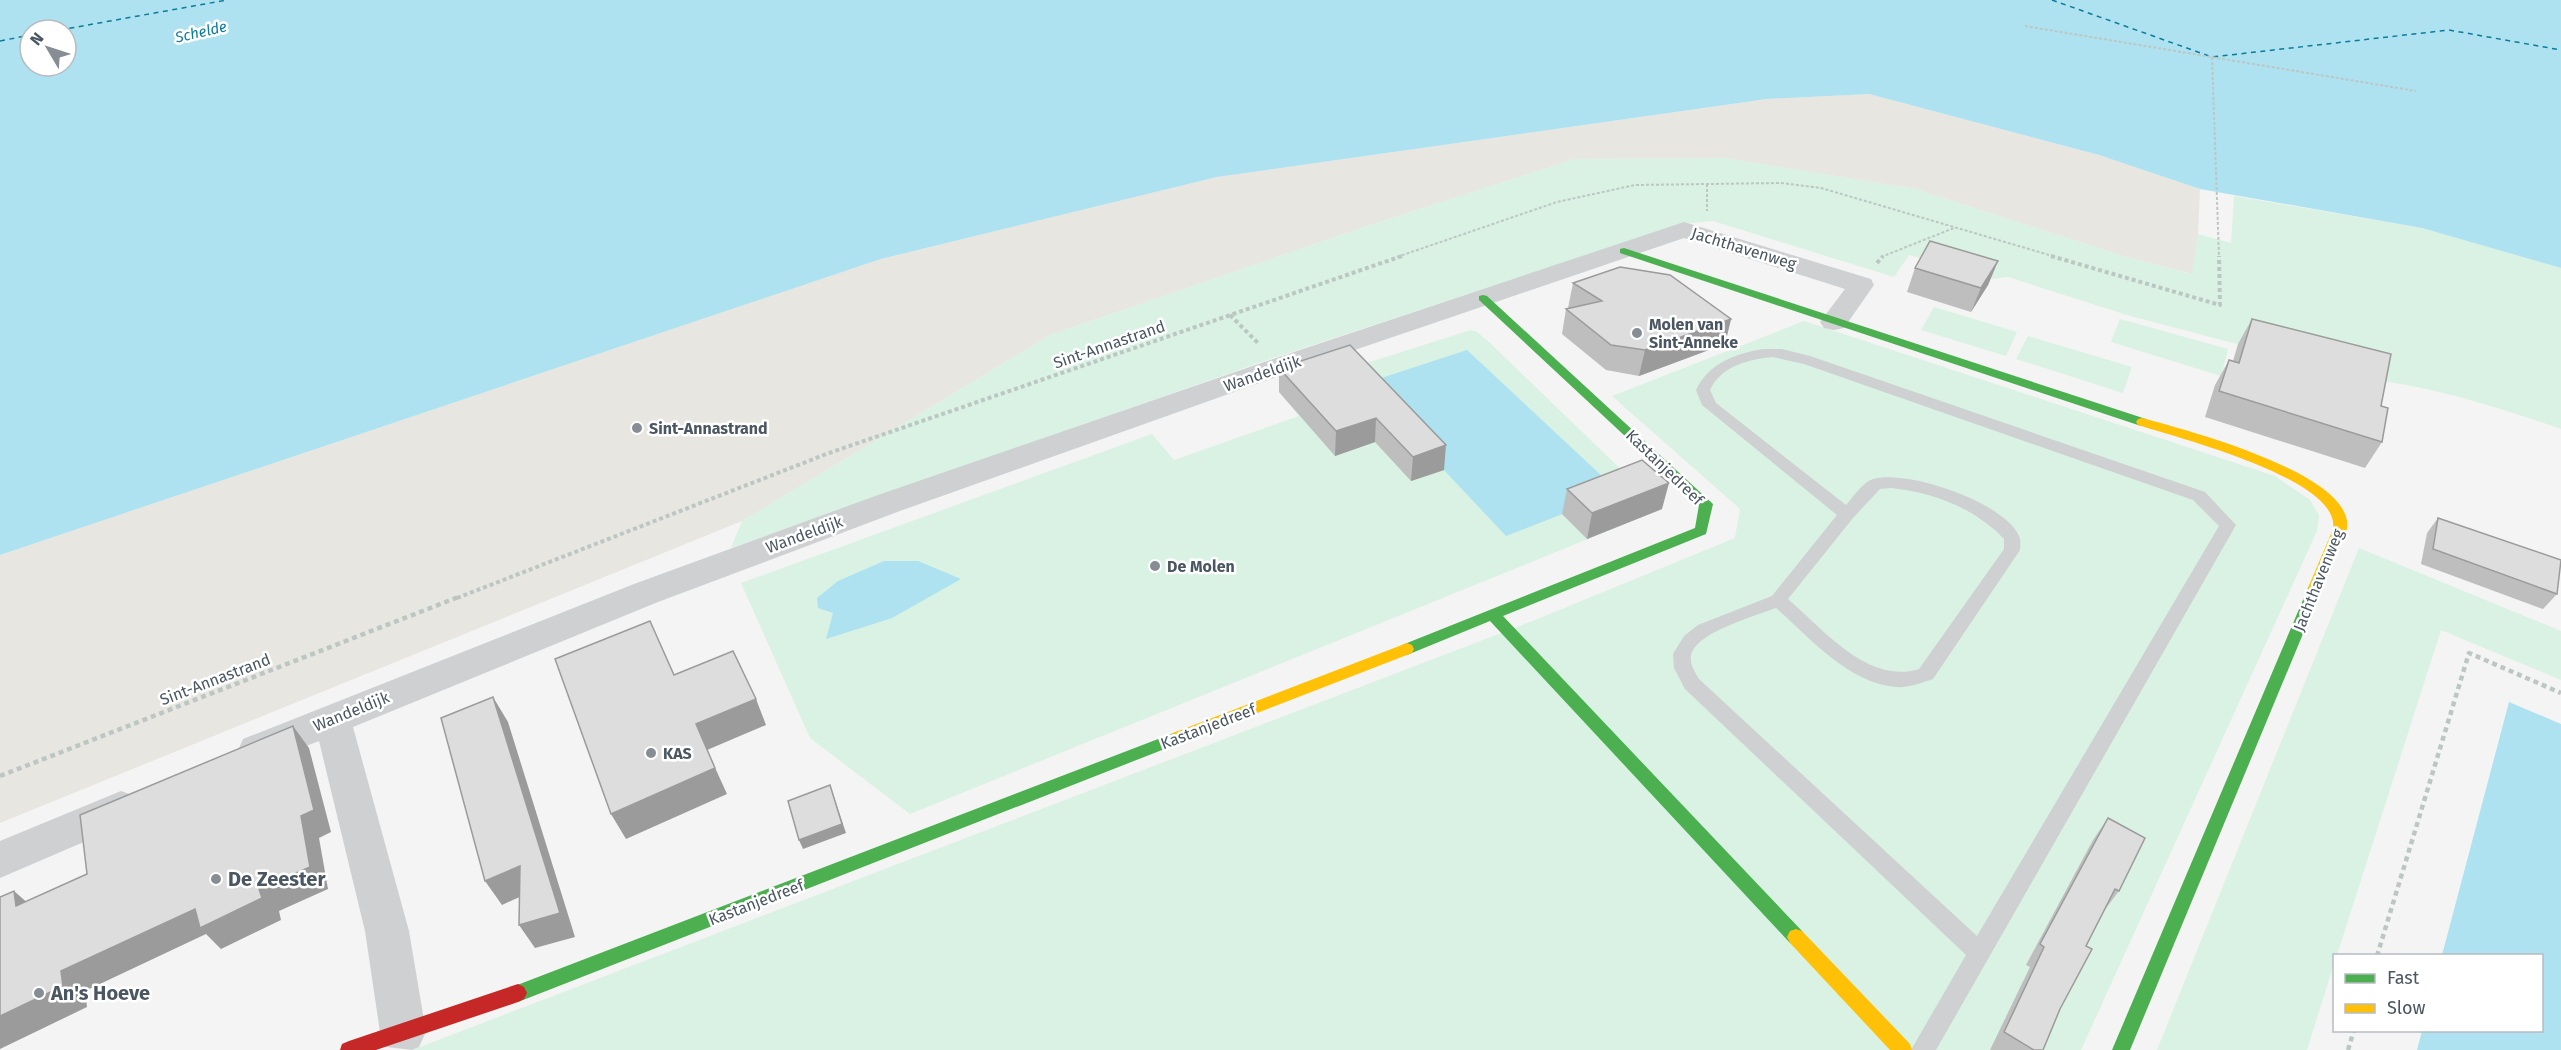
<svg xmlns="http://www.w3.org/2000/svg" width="2561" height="1050" font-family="'Fira Sans',sans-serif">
<rect width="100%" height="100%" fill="#f4f4f4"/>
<!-- green -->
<g fill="#d9f2e3">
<path d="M1725,158L1916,189L2123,256L2191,274L2198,234L2231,243L2234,196L2422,228L2561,268V429C2498,407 2437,388 2370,379L2127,315L2008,277L1991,279L1909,255L1894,277L1713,221L1681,224L1273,358L731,548L742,521L1050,335L1361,228L1574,159Z"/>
<polygon points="1934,307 2017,332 2006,356 1921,330"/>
<polygon points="2120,319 2228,349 2221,376 2111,342"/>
<polygon points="1804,321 2275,476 2310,500 2319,515 2317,531 2081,1050 412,1050 1535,620 1735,538 1740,509 1612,396"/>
<polygon points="1471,330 1477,332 1489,342 1662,509 910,814 810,738 741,583 1152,434 1174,460 1299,416 1278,391"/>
<polygon points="2028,336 2132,367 2123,393 2016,359"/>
<polygon points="2359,548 2561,631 2561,680 2441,630 2337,955 2334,956 2334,964 2307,1050 2157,1050"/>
</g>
<!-- sand -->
<polygon fill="#e7e6e1" points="1869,94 2099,155 2200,189 2198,234 2192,274 2123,256 1916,189 1725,158 1574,159 1361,228 1050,335 742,521 0,823 0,555 881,259 1217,177 1767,99"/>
<!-- water -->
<g fill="#aee2f0" fill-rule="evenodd">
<path d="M0,0H2561V268L2422,228L2200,189L2099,155L1869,94L1767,99L1217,177L881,259L0,555ZM30,30H66V66H30Z"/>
<polygon points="1467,350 1619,492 1506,536 1363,384"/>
<polygon points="884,561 918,561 961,579 892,618 826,639 833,613 818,608 817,598 838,581"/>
<polygon points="2509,702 2561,724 2561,1050 2417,1050 2422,1031 2542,1030 2542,956 2442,955"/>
</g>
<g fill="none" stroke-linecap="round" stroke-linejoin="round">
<!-- ferry -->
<g stroke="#0c7c9b" stroke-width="1.5" stroke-dasharray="5 4.5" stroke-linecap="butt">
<polyline points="2052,0 2212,57 2449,30 2561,50"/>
<polyline points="60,30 227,0"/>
<polyline points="0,41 30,35"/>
</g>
<!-- path-far2 -->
<g stroke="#bcc7c4" stroke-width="2" stroke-dasharray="3 2" stroke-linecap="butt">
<polyline points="2025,26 2416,91"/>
<polyline points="2212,57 2219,257"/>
<polyline points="1707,184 1707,211"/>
<polyline points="1397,257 1557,202 1635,185 1781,183 1821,188 2056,257"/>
<polyline points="1881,257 1954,228"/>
</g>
<!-- path-far1 -->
<g stroke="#bcc7c4" stroke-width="4" stroke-dasharray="4 3" stroke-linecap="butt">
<polyline points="2051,256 2220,305 2219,256"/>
<polyline points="1877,263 1883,256"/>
<polyline points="1230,315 1259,344"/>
<polyline points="457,598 829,453 1402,256"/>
</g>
<!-- path -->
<g stroke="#bcc7c4" stroke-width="4.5" stroke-dasharray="5 4" stroke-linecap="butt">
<polyline points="0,776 461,596"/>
<polyline points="2377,956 2469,653 2561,693"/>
<polyline points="2348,1050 2354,1030"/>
</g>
<!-- lane -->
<path fill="#ced0d2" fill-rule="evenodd" d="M1763,349H1782L1810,356L2205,492L2236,525L1936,1050H1911L1966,955L1685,689L1674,668L1673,654L1684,636L1698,625L1772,596L1837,515L1702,405L1696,390C1709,363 1735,354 1763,349ZM1773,357L1804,364L2193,500L2219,526L1977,936L1699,679C1694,671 1688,661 1692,652C1701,631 1755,616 1776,608C1809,637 1848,683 1896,687C1908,688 1921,683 1933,679L2020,550C2020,546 2021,540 2019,536C2004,502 1907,469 1873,479C1863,482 1853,497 1846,505L1716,403L1710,390C1721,366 1749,359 1773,357ZM1891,488C1932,492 1975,508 2004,539V549L1919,669C1868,685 1823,629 1788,599L1853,518L1880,489Z"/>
<!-- street -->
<g fill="#ced0d2" fill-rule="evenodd">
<polygon points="1684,222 1871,279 1874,285 1844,328 1834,330 1824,328 1820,322 1845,289 1684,238 1290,372 900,511 658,602 353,727 409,931 426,1032 419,1047 412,1050 387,1047 380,1032 365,931 319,741 257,765 243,761 238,750 243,739 634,584 878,495 1270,360"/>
<polygon points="121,791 135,796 141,808 135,820 0,878 0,841"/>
</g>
<!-- fast -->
<g fill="#4caf50" fill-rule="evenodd">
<polygon points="1624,248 2146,419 2148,422 2142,426 2138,425 1620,253 1620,249"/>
<polygon points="1483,295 1487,296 1713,504 1706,534 1503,616 1802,931 1805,937 1802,943 1796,945 1790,943 1490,621 1407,655 1402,653 1400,649 1402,645 1695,528 1699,505 1479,300 1479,296"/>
<polygon points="2315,583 2320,584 2322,588 2130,1050 2112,1050 2308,588 2310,584"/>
<polygon points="1179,731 1185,733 1187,737 1185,741 518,1002 512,999 509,993 512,987"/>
</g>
<!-- slow -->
<g fill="#ffc107" fill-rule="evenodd">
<path d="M2142,418C2183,429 2356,474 2347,529L2320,592H2310L2308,588L2333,529C2342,479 2175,437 2138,425L2136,422L2138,419Z"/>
<polygon points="1407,643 1412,645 1414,649 1412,653 1185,741 1179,743 1173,741 1171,737 1173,733"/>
<polygon points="1796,929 1802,931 1910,1044 1912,1050 1890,1050 1790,943 1787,937 1790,931"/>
</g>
<!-- jam -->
<polygon fill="#c62828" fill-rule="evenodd" points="518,984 524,987 527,993 524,999 518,1002 376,1050 340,1050 342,1044 349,1041"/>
</g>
<!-- wall -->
<g fill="#bebebf">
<polygon points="1998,261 1988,285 1971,312 1907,292 1915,268"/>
<polygon points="1573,283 1731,319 1725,344 1639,376 1606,370 1562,334 1566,309 1570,309 1568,308"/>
<polygon points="2252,319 2381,406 2382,442 2365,468 2205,417 2215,385 2229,360 2233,361 2238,344"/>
<polygon points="1350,345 1444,470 1411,481 1375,442 1335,456 1279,392 1279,368"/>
<polygon points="1567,489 1662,509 1587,539 1562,514"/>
<polygon points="2438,518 2557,594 2543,609 2421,564 2427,533"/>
<polygon points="2108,818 2119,891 2103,912 2086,946 2043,1050 1990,1050 2030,967 2026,965 2093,840"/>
</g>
<!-- shaded-wall -->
<g fill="#9b9b9b">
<polygon points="1998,261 1988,285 1971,312 1981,288"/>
<polygon points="1731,319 1725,344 1639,376 1645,350"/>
<polygon points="1376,418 1375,442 1335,456 1336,431"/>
<polygon points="1446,445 1444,470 1411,481 1413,457"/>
<polygon points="1669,483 1662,509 1587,539 1592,513"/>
<polygon points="493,697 508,722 575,937 535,948 519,925 560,913"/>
<polygon points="756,699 766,725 707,750 727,794 626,839 611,814 696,724"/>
<polygon points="293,726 309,748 331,832 319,838 328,889 279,911 281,920 221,949 206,934 85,991 87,1007 0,1049 0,1016 61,971 195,909 301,816"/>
<polygon points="830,785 846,833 803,849 799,840"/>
<polygon points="520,866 535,890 502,905 485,881"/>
<polygon points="14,891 38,912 16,906"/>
</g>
<!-- building -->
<g fill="#ddddde" stroke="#9b9b9b" stroke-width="1.5">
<polygon points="1930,241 1998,261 1981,288 1915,268"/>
<polygon points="1620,267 1670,275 1731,319 1645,350 1611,345 1566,309 1602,301 1573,283"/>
<polygon points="2252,319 2391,354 2381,406 2388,408 2382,442 2219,391 2229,360 2239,363"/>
<polygon points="1350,345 1446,445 1413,457 1376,418 1336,431 1279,368"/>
<polygon points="1642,460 1669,483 1592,513 1567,489"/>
<polygon points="2438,518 2561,560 2557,594 2433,549"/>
<polygon points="650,621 674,675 733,651 756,699 696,724 715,768 611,814 555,659"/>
<polygon points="493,697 560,913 519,925 520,866 485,881 441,718"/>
<polygon points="293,726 314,810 301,816 310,867 259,889 262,898 200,928 195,909 61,971 63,986 0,1016 0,897 14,891 16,906 87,874 80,815"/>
<polygon points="830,785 842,824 799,840 788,801"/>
<polygon points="2108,818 2145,838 2119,891 2115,889 2086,946 2092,949 2060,1009 2043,1050 2034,1050 2004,1032 2044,947 2040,944"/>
</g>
<!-- markers -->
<g fill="#868d94" stroke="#fff" stroke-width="2">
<circle cx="1637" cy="333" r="6"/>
<circle cx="637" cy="428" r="6"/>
<circle cx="1155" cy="566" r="6"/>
<circle cx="651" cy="753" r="6"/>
<circle cx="216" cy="879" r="6"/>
<circle cx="39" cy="993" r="6"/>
</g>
<g text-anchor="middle" stroke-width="5" stroke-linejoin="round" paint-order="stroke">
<!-- far-water labels -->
<g font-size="15" font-style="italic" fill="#0c7c9b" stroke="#fff">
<text transform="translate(201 32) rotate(-13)" y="5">Schelde</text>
</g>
<!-- street labels -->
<g font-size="16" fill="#4a5661" stroke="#fff">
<text transform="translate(1744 248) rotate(17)" y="6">Jachthavenweg</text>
<text transform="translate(1109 344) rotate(-19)" y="6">Sint-Annastrand</text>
<text transform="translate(1262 373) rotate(-19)" y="6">Wandeldijk</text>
<text transform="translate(1665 467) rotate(44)" y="6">Kastanjedreef</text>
<text transform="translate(804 534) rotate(-20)" y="6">Wandeldijk</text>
<text transform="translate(2318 580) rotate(-68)" y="6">Jachthavenweg</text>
<text transform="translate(215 679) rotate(-21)" y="6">Sint-Annastrand</text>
<text transform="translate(351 711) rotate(-22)" y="6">Wandeldijk</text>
<text transform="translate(1208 726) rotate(-21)" y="6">Kastanjedreef</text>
<text transform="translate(756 902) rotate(-21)" y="6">Kastanjedreef</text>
</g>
<!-- poi labels -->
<g font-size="16" font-weight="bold" fill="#4a5661" stroke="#fff" text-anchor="start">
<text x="1649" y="330">Molen van<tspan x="1649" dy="18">Sint-Anneke</tspan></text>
<text x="649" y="434">Sint-Annastrand</text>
<text x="1167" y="572">De Molen</text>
<text x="663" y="759">KAS</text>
</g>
<!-- near-poi labels -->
<g font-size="20" font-weight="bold" fill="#4a5661" stroke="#fff" text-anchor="start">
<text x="228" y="886">De Zeester</text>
<text x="51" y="1000">An's Hoeve</text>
</g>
</g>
<!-- legend -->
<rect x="2333" y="954" width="210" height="78" fill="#ffffff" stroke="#b7bbc0" stroke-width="1.5"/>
<rect x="2345" y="974" width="30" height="9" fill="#4caf50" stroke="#b7bbc0" stroke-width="1.5"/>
<text x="2387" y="984" font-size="18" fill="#4a5661">Fast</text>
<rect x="2345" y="1004" width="30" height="9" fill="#ffc107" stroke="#b7bbc0" stroke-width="1.5"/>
<text x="2387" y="1014" font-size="18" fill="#4a5661">Slow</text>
<!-- north arrow -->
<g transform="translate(48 48) rotate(309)"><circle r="28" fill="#ffffff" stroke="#b7bbc0" stroke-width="1.5"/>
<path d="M0-4.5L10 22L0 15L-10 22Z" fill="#868d94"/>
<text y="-9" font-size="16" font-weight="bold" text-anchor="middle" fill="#4a5661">N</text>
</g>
</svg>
